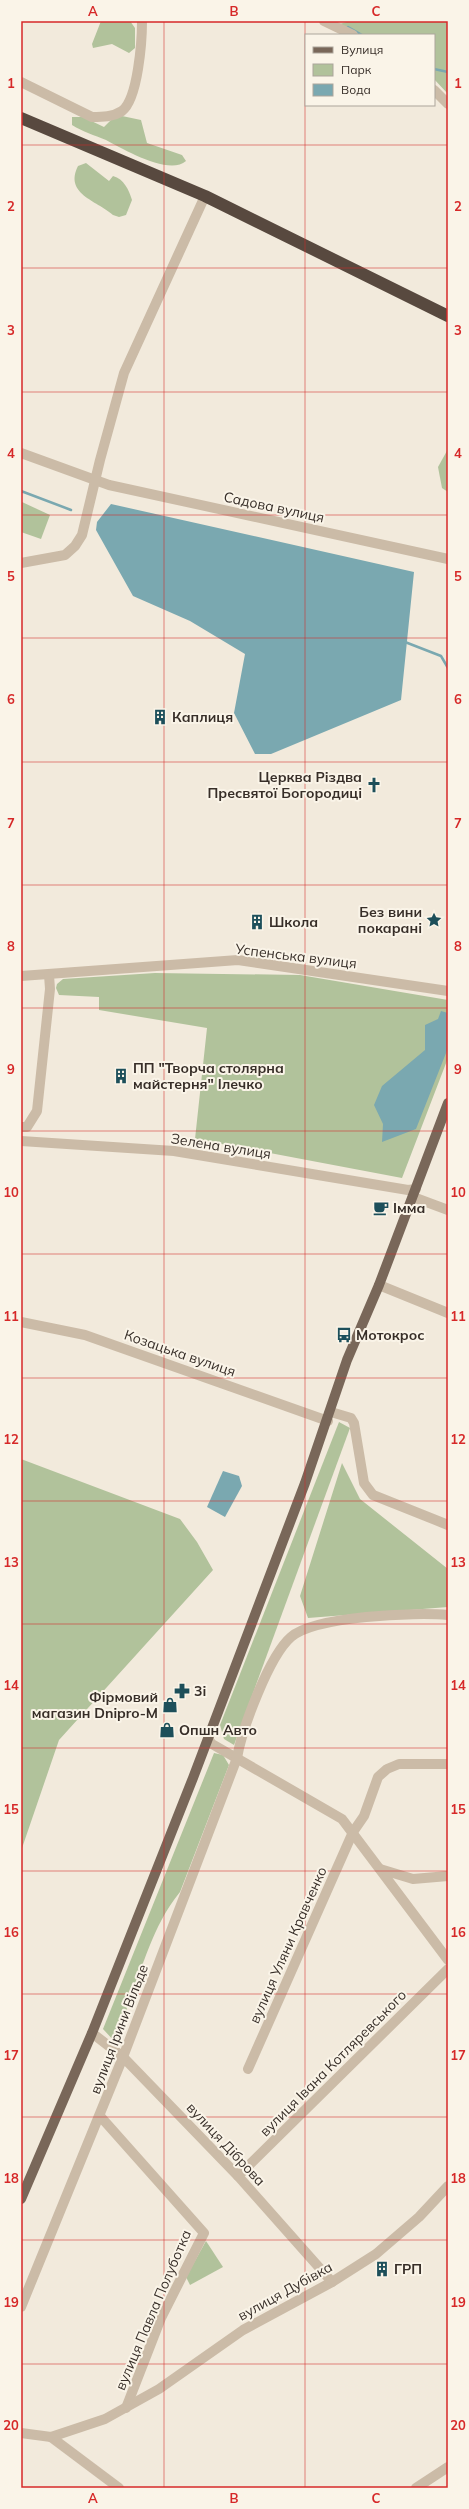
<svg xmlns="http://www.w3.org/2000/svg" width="469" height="2509" font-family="Mulish,sans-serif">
<rect width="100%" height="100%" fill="#f2eadc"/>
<!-- green -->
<g fill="#b1c29b">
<polygon points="101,21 130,21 135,28 135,48 129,53 112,44 93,48 92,44"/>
<path d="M351,21H448V94L434,79V35C413,35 352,42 339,24Z"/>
<path d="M122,116L141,120L147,143L182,155L186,161C169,176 123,149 106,140C94,135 83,132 72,125V117H83L104,127L112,119Z"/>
<path d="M86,163L109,181L113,176C124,179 129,190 132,200L126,215L119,217L113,215C96,200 64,194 78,166Z"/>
<polygon points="448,449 448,492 442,488 438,467"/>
<polygon points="22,502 50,515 41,539 21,532"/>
<polygon points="155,973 300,975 448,1000 448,1058 402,1178 195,1139 207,1028 99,1010 99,997 59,995 56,988 57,984 63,979"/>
<polygon points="339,1422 350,1428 234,1745 224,1739 220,1725"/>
<polygon points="21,1459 180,1519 197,1542 213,1570 59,1740 21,1851"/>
<polygon points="342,1463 360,1499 448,1569 448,1607 308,1618 300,1596"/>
<path d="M214,1753L223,1755L229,1765L180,1892C151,1928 145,1965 126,2005L129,2017L116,2043L103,2029Z"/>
<polygon points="206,2241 223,2267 190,2285 186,2277"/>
</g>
<!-- water -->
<g fill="#7aa8b0">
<polygon points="111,504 414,572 401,700 271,754 255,754 234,713 245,654 190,621 133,596 96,530 97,522"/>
<polygon points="441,1011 448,1013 448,1048 416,1129 382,1142 383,1124 374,1105 382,1086 425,1050 425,1025 438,1019"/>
<polygon points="223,1471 239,1476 242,1486 225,1517 207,1507"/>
</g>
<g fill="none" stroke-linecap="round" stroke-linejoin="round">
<!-- stream -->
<g stroke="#7aa8b0" stroke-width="2.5">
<polyline points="348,27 362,35"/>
<polyline points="434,69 448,72"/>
<polyline points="21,491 71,510"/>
<polyline points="405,642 441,656 448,668"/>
</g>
<!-- minor -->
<g stroke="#cbbba7" stroke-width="10">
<polyline points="324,21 353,35"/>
<path d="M21,82L92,117C102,117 113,117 122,111C138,99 142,41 142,21"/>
<polyline points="434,90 448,104"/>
<polyline points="21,453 109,485 448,559"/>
<polyline points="21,563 65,555 75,546 82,535 100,460 124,373 205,196"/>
<polyline points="21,976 238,960 448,991"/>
<polyline points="21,1127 27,1127 37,1111 50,989 49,975"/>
<polyline points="21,1141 174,1151 408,1190 416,1189"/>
<polyline points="413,1197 448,1210"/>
<polyline points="379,1285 448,1313"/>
<polyline points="21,1322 85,1335 328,1421"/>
<polyline points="331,1412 351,1418 354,1423 364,1483 373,1495 448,1525"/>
<polyline points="208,1739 212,1744 342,1819 448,1960"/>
<polyline points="380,1869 413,1879 448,1876"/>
<polyline points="92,2033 123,2057 238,2176 332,2282"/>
<polyline points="248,2069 353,1832 364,1816 378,1777 387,1769 399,1764 448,1764"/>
<polyline points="100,2116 204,2233 161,2318 126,2408"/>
<polyline points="238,2176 448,1969"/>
<path d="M21,2307L123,2057L237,1758C242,1729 269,1656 291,1637C315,1616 415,1612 448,1615"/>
<polyline points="21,2433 51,2437 105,2419 159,2389 243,2330 332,2282 376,2254 419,2217 448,2186"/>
<polyline points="51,2437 119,2488"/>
<polyline points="416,2488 448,2467"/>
</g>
<!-- major -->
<polyline stroke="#796759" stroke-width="10" points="21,2199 92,2033 193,1778 305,1483 347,1360 379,1285 448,1103"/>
<!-- highway -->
<polyline stroke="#58493f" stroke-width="12" points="21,118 205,196 448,316"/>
</g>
<!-- grid -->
<path fill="none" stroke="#d62828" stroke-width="1" stroke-opacity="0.55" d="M164,21V2488M305,21V2488M21,145H448M21,268H448M21,392H448M21,515H448M21,638H448M21,762H448M21,885H448M21,1008H448M21,1131H448M21,1254H448M21,1378H448M21,1501H448M21,1624H448M21,1748H448M21,1871H448M21,1994H448M21,2117H448M21,2240H448M21,2364H448"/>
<!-- icons -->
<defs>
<symbol id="building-bare" viewBox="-9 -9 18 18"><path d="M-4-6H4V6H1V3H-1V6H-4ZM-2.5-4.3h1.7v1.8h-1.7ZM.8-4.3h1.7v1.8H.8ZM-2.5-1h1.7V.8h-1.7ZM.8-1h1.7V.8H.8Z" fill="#1d4f5a" stroke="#faf4e8" stroke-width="2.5" paint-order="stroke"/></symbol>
<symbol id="church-bare" viewBox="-9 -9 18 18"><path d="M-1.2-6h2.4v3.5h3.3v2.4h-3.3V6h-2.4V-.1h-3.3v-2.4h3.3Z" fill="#1d4f5a" stroke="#faf4e8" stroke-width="2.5" paint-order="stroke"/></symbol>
<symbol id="sight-bare" viewBox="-9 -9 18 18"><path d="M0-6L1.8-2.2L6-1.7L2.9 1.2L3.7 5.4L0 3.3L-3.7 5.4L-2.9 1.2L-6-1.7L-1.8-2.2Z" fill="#1d4f5a" stroke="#faf4e8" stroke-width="2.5" paint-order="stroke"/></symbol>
<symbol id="cafe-bare" viewBox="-9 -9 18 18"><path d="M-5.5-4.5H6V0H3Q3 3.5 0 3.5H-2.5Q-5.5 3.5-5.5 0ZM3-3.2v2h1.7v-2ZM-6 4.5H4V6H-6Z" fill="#1d4f5a" stroke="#faf4e8" stroke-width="2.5" paint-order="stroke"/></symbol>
<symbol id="bus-bare" viewBox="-9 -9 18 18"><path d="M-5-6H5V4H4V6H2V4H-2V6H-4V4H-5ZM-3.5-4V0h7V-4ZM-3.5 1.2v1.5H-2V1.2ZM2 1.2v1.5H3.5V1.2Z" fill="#1d4f5a" stroke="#faf4e8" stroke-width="2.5" paint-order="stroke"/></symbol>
<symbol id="pharmacy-bare" viewBox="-9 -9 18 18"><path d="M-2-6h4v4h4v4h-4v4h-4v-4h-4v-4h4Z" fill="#1d4f5a" stroke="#faf4e8" stroke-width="2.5" paint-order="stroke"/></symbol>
<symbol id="shop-bare" viewBox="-9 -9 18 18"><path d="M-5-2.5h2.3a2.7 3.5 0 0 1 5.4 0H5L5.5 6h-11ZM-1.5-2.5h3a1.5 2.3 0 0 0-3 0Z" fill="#1d4f5a" stroke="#faf4e8" stroke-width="2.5" paint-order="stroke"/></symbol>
</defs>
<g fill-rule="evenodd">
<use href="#building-bare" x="149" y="706" width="22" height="22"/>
<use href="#church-bare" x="363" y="774" width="22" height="22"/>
<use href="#sight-bare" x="423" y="909" width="22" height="22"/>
<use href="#building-bare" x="246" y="911" width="22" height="22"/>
<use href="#building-bare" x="110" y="1065" width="22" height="22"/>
<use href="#cafe-bare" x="370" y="1197" width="22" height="22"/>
<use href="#bus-bare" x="333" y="1324" width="22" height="22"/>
<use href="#pharmacy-bare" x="171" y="1680" width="22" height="22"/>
<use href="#shop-bare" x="159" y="1694" width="22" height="22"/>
<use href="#shop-bare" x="156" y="1719" width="22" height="22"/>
<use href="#building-bare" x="371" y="2258" width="22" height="22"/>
</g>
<g text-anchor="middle" stroke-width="4" stroke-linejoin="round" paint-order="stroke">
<!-- street labels -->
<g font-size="14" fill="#372e28" stroke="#faf4e8">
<text transform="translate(274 507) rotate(12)" y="5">Садова вулиця</text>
<text transform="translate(296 956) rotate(7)" y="5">Успенська вулиця</text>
<text transform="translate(221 1146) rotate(9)" y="5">Зелена вулиця</text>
<text transform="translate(180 1353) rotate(19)" y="5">Козацька вулиця</text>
<text transform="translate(288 1945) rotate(-66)" y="5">вулиця Уляни Кравченко</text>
<text transform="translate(119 2029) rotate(-69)" y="5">вулиця Ірини Вільде</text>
<text transform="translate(333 2063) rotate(-45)" y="5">вулиця Івана Котляревського</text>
<text transform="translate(226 2144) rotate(47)" y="5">вулиця Діброва</text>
<text transform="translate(285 2291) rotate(-29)" y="5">вулиця Дубівка</text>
<text transform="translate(153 2310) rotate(-67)" y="5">вулиця Павла Полуботка</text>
</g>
<!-- poi labels -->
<g font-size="14" font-weight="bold" fill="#372e28" stroke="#faf4e8" text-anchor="start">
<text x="172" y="722">Каплиця</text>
<text x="362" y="782" text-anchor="end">Церква Різдва<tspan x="362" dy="16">Пресвятої Богородиці</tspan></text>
<text x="422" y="917" text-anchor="end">Без вини<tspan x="422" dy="16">покарані</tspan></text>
<text x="269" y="927">Школа</text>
<text x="133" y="1073">ПП "Творча столярна<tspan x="133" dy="16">майстерня" Ілечко</tspan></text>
<text x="393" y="1213">Імма</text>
<text x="356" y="1340">Мотокрос</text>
<text x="194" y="1696">3і</text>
<text x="158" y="1702" text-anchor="end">Фірмовий<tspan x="158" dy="16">магазин Dnipro-M</tspan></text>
<text x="179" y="1735">Опшн Авто</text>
<text x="394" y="2274">ГРП</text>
</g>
</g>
<!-- border -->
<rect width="469" height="2509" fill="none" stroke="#faf4e8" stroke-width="44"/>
<!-- legend -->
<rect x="305" y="34" width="130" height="72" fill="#faf4e8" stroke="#aca59b"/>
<rect x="313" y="47" width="20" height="6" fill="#796759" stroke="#aca59b"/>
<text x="341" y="54" font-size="12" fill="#372e28">Вулиця</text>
<rect x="313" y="64" width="20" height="12" fill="#b1c29b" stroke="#aca59b"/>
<text x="341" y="74" font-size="12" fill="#372e28">Парк</text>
<rect x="313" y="84" width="20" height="12" fill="#7aa8b0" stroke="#aca59b"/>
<text x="341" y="94" font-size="12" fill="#372e28">Вода</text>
<rect x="22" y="22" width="425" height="2465" fill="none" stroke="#d62828" stroke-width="1.5"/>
<g font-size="13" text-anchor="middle" font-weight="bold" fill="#d62828">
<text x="93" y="16">A</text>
<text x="234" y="16">B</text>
<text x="376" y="16">C</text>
<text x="11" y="88">1</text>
<text x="458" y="88">1</text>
<text x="11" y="211">2</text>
<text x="458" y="211">2</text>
<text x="11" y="335">3</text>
<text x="458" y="335">3</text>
<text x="11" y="458">4</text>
<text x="458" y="458">4</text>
<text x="11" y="581">5</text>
<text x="458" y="581">5</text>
<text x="11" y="704">6</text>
<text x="458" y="704">6</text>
<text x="11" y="828">7</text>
<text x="458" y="828">7</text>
<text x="11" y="951">8</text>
<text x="458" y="951">8</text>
<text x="11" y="1074">9</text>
<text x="458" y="1074">9</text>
<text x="11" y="1197">10</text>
<text x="458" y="1197">10</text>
<text x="11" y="1321">11</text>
<text x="458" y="1321">11</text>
<text x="11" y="1444">12</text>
<text x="458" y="1444">12</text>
<text x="11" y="1567">13</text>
<text x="458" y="1567">13</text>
<text x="11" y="1690">14</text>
<text x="458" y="1690">14</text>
<text x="11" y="1814">15</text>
<text x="458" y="1814">15</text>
<text x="11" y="1937">16</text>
<text x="458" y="1937">16</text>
<text x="11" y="2060">17</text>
<text x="458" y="2060">17</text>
<text x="11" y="2183">18</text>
<text x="458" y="2183">18</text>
<text x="11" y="2307">19</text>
<text x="458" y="2307">19</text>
<text x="11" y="2430">20</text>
<text x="458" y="2430">20</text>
<text x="93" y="2503">A</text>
<text x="234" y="2503">B</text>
<text x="376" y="2503">C</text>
</g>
</svg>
